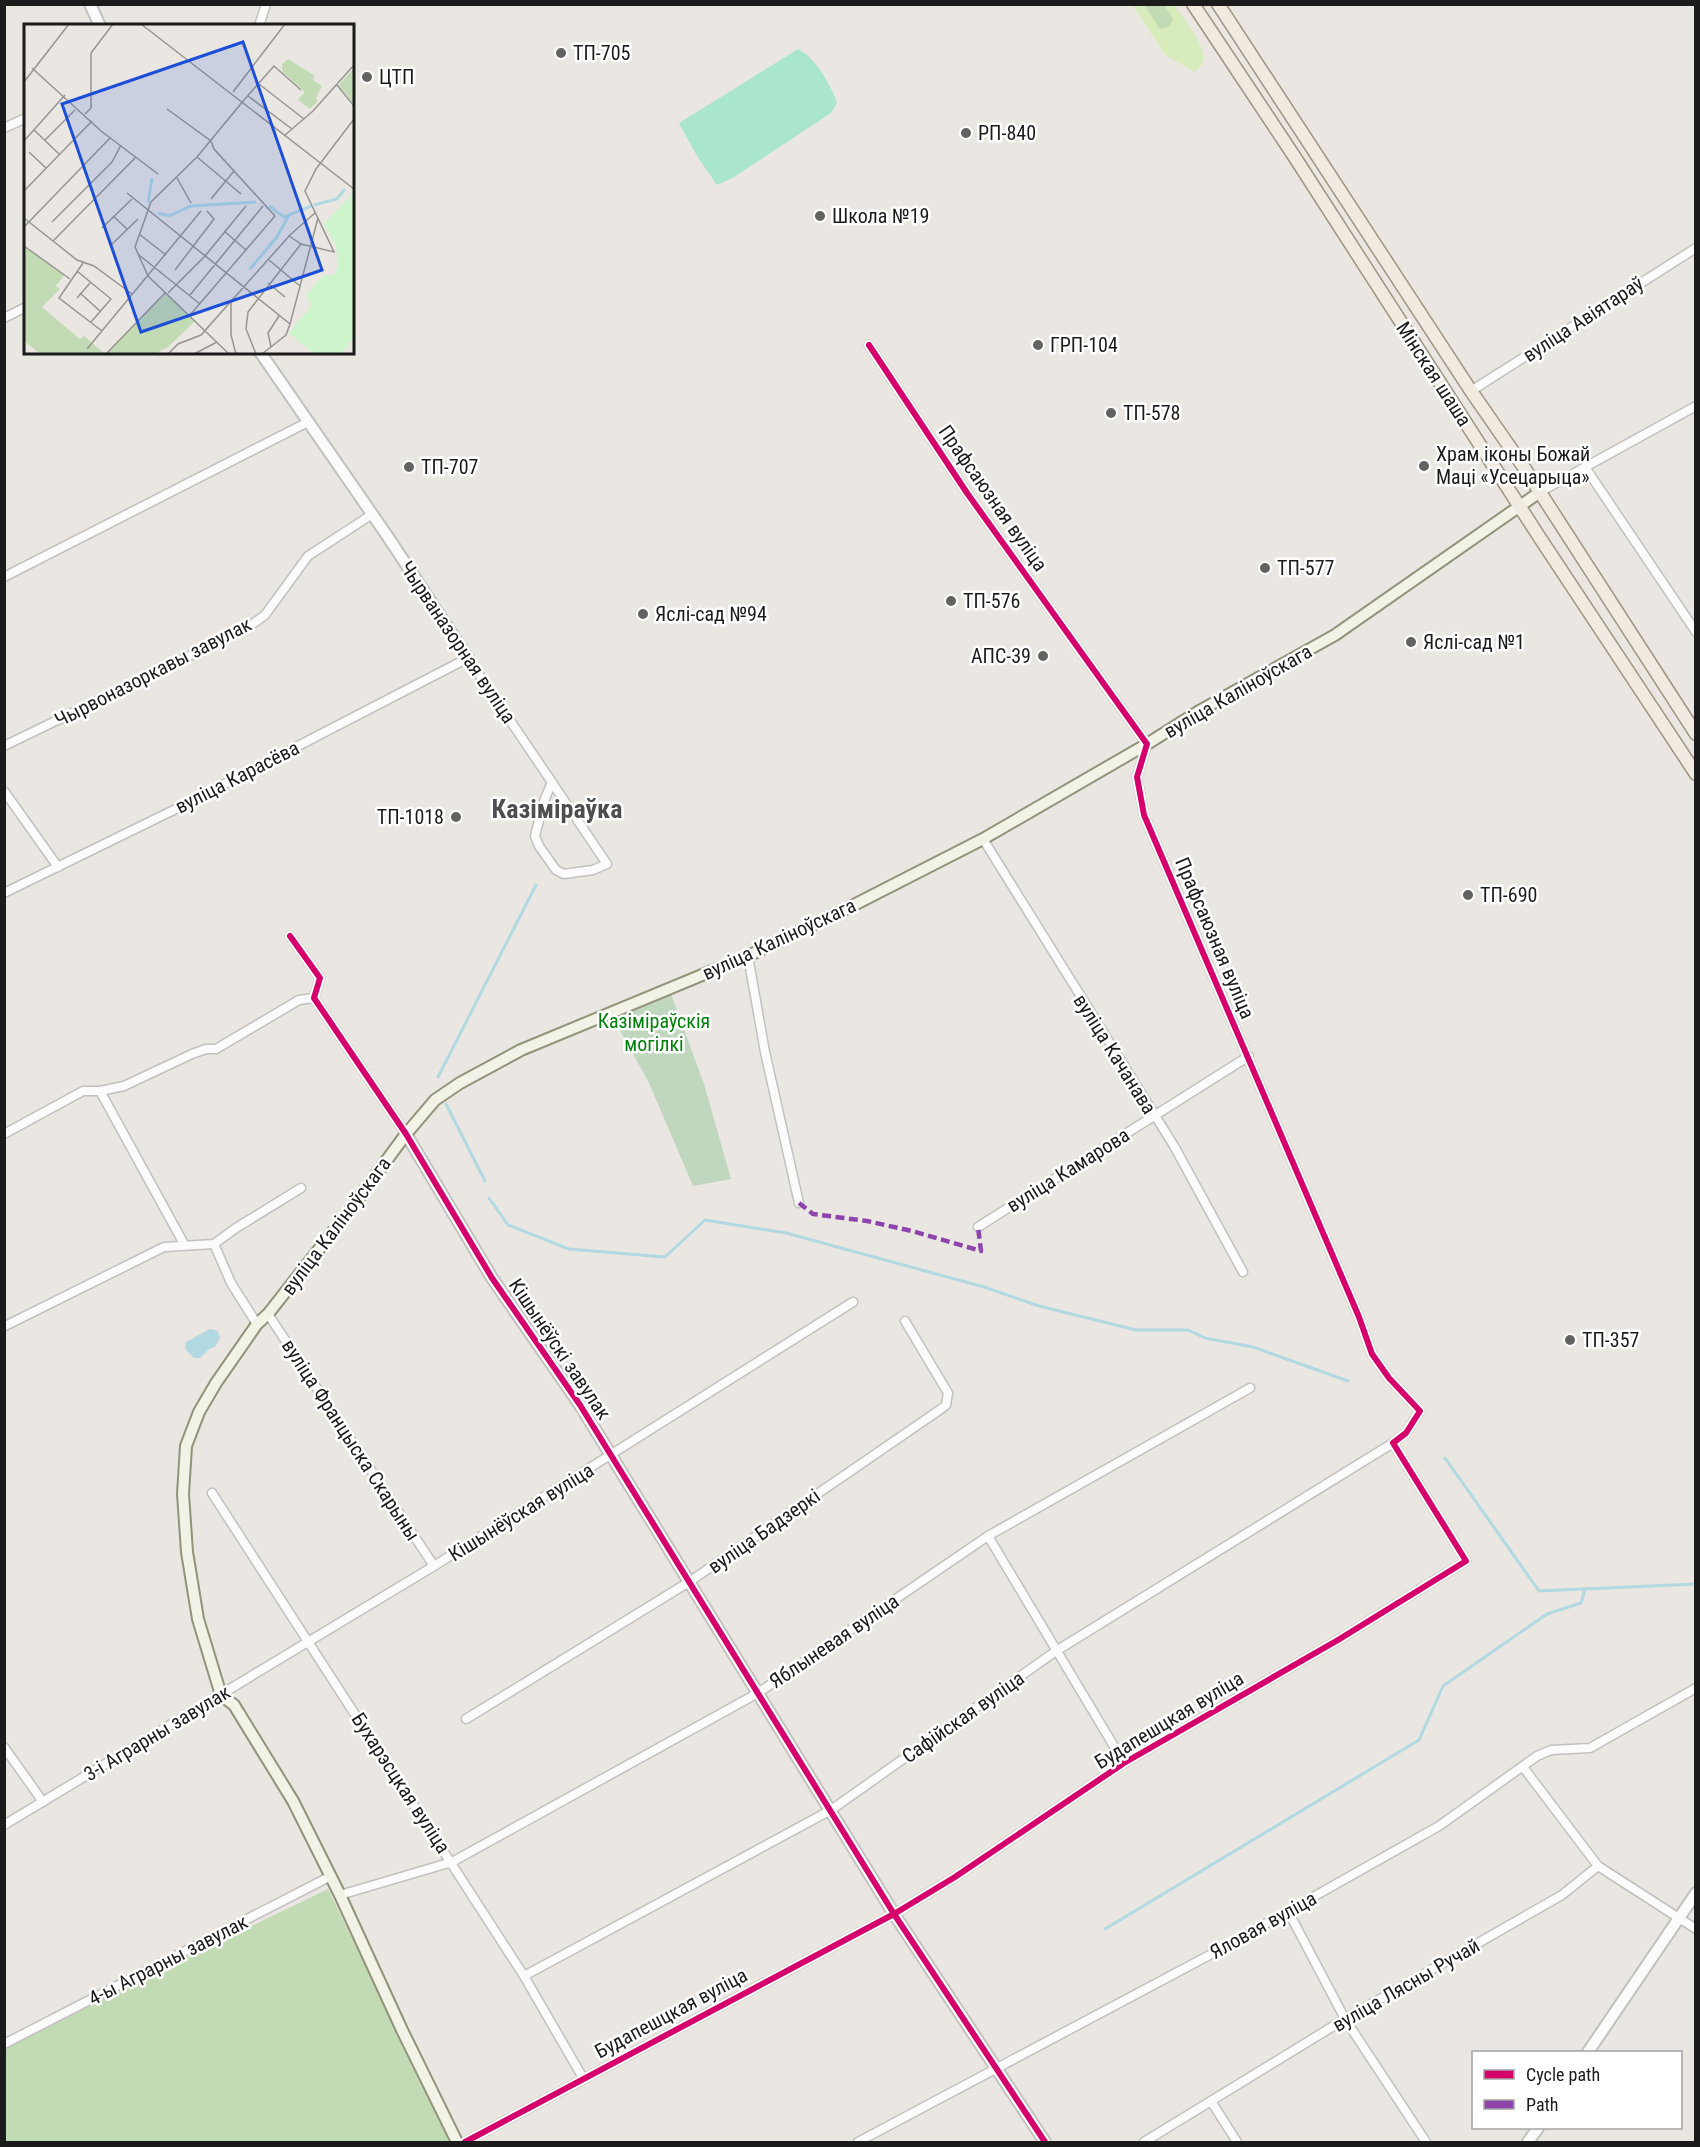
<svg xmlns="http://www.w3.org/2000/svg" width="1700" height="2147" font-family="'Roboto Condensed',sans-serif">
<rect width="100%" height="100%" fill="#eae7e2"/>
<!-- grass -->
<path fill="#d7ebbd" d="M1132,5H1174C1182,17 1206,45 1203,60C1202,65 1199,68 1195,72L1165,55Z"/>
<!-- forest -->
<g fill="#c3dbb4">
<polygon points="1144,5 1164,5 1173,19 1169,27 1160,29"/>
<polygon points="328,1889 451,2142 5,2142 5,2045"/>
</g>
<!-- cemetery -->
<polygon fill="#c0d6bf" points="670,991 704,1084 731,1179 693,1186 649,1083 611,1014"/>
<!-- pitch -->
<path fill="#a9e6cb" d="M798,49C816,58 830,84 837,103L831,113L734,177L717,185L697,156L679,123Z"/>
<!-- water -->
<polygon fill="#b2d8e1" points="210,1329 218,1331 220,1338 215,1347 209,1349 200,1358 194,1358 185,1349 186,1342"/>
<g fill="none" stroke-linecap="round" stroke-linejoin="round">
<!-- stream -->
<g stroke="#b2d8e1" stroke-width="3">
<polyline points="438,1077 536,885"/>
<polyline points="446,1104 485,1181"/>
<polyline points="489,1198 508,1225 569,1249 665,1257 705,1220 786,1233 984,1287 1039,1306 1136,1330 1188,1330 1205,1338 1253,1347 1348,1381"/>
<polyline points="1445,1458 1539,1591 1696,1584"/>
<polyline points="1105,1929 1419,1740 1443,1686 1547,1614 1581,1603 1585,1589"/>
</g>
<defs>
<g id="minor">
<polyline points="259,26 266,4"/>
<polyline points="4,128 26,118"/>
<polyline points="4,318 26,307"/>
<polyline points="1471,391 1696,248"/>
<polyline points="1585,467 1696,632"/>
<polyline points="1540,492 1696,406"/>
<polyline points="4,577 308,422"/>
<polyline points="4,746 247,628 265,615 308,556 371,515"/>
<polyline points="4,791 58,867"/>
<polyline points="983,839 1174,1146 1243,1272"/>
<polyline points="4,893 184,805 468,658 607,864 593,870 564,874 556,870 539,846 535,836 544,801 552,782"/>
<polyline points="290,936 320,978 314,998 406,1134"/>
<polyline points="748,956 765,1052 799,1203"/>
<polyline points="100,1091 184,1244"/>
<polyline points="4,1134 83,1091 100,1091 124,1086 192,1054 206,1049 216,1049 299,1000 314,998"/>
<polyline points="978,1227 1249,1056"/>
<polyline points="214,1244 231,1283 257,1324"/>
<polyline points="268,1314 434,1566"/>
<polyline points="5,1326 164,1247 214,1244 236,1228 301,1188"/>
<polyline points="212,1493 524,1976 583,2078"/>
<polyline points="988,1536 1124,1763"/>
<polyline points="466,1719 689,1582 941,1409 946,1405 948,1393 905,1321"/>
<polyline points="4,1747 43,1802"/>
<polyline points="1523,1767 1598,1866 1696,1929"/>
<polyline points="4,1825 434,1566 853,1302"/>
<polyline points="340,1895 452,1862 758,1693 988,1536 1250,1388"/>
<polyline points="1288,1911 1345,2019 1426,2142"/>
<polyline points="524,1976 831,1810 1056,1651 1393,1443"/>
<polyline points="4,2044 331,1876"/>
<polyline points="1211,2101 1237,2142"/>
<polyline points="465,2142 894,1914 955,1877 1124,1763 1338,1640 1466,1561 1393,1443 1406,1433 1420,1411 1389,1378 1372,1354 1359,1317 1144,815 1137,777 1147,744 967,493 869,345"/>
<polyline points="858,2142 1219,1950 1439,1826 1537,1756 1551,1750 1590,1748 1696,1688"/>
<polyline points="1144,2142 1345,2019 1562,1895 1598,1866"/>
</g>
<g id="tertiary">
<polyline points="90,4 100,26"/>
<polyline points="260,352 388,537 468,658"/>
<polyline points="406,1134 492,1278 580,1405 894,1914 1045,2142"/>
<polyline points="1588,2052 1696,1893"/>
<polyline points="1528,2142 1538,2128"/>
</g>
<polyline id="secondary" points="457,2142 402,2030 340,1895 293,1801 234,1705 221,1695 198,1619 187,1552 183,1494 186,1446 199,1412 216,1383 257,1324 268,1314 350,1210 406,1134 435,1100 460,1083 521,1050 748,956 846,909 983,839 1147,744 1201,710 1335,635 1540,492"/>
<g id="primary">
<polyline points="1193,4 1294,156 1538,535 1696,774"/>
<polyline points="1218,4 1471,391 1523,466 1696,734"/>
</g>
</defs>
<!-- minor casing -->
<use href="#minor" stroke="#c2c1bf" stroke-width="11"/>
<!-- tertiary casing -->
<use href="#tertiary" stroke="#c2c1bf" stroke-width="14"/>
<!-- secondary casing -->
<use href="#secondary" stroke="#92937a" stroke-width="14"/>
<!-- primary casing -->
<use href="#primary" stroke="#9f9480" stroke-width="15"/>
<!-- minor -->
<use href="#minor" stroke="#fcfbfb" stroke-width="8"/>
<!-- tertiary -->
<use href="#tertiary" stroke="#fcfbfb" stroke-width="10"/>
<!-- secondary -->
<use href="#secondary" stroke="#f2f2e7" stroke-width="10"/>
<!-- primary -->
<use href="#primary" stroke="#f0eae1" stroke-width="12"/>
<!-- quiet -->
<polyline stroke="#8e44ad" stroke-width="4.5" stroke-dasharray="9 4.5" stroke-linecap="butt" points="799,1203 813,1214 867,1221 912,1231 981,1251 978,1227"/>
<defs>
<g id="cycleway">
<polyline points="290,936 320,978 314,998 406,1134 492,1278 580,1405 894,1914 1045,2142"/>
<polyline points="465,2142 894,1914 955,1877 1124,1763 1338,1640 1466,1561 1393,1443 1406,1433 1420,1411 1389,1378 1372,1354 1359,1317 1144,815 1137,777 1147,744 967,493 869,345"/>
</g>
</defs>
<!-- cycleway casing -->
<use href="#cycleway" stroke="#fff" stroke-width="10"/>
<!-- cycleway -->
<use href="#cycleway" stroke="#d6006c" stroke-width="6"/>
</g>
<!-- markers -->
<g fill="#636261" stroke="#fff" stroke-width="2">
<circle cx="561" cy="53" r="6"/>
<circle cx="367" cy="77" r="6"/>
<circle cx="966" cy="133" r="6"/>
<circle cx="820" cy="216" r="6"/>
<circle cx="1038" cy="345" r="6"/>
<circle cx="1111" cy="413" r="6"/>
<circle cx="1424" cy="466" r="6"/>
<circle cx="409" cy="467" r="6"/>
<circle cx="1265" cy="568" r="6"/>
<circle cx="951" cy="601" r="6"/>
<circle cx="643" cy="614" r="6"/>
<circle cx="1411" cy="642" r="6"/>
<circle cx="1043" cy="656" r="6"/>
<circle cx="456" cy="817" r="6"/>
<circle cx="1468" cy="895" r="6"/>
<circle cx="1570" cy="1340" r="6"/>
</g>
<g text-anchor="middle" stroke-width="5" stroke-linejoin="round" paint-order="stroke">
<!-- poi labels -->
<g font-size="20" fill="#1b1b1b" stroke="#fff" text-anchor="start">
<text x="573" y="60">ТП-705</text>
<text x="379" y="84">ЦТП</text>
<text x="978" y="140">РП-840</text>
<text x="832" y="223">Школа №19</text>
<text x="1050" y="352">ГРП-104</text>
<text x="1123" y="420">ТП-578</text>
<text x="1436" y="461">Храм іконы Божай<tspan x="1436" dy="23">Маці «Усецарыца»</tspan></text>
<text x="421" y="474">ТП-707</text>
<text x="1277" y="575">ТП-577</text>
<text x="963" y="608">ТП-576</text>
<text x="655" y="621">Яслі-сад №94</text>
<text x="1423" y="649">Яслі-сад №1</text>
<text x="1031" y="663" text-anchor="end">АПС-39</text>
<text x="444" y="824" text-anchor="end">ТП-1018</text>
<text x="1480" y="902">ТП-690</text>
<text x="1582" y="1347">ТП-357</text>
</g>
<!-- street labels -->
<g font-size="20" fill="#1b1b1b" stroke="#fff">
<text transform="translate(1583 319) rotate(-33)" y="7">вуліца Авіятараў</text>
<text transform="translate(1434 374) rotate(57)" y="7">Мінская шаша</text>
<text transform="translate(993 498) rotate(55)" y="7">Прафсаюзная вуліца</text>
<text transform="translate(458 642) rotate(56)" y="7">Чырваназорная вуліца</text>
<text transform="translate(153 672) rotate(-27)" y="7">Чырвоназоркавы завулак</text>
<text transform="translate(1238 691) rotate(-30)" y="7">вуліца Каліноўскага</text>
<text transform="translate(237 777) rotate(-27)" y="7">вуліца Карасёва</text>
<text transform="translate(1215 938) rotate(67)" y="7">Прафсаюзная вуліца</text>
<text transform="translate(779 939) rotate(-25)" y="7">вуліца Каліноўскага</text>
<text transform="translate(1115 1054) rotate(58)" y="7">вуліца Качанава</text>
<text transform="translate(1068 1170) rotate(-32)" y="7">вуліца Камарова</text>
<text transform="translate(336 1226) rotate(-53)" y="7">вуліца Каліноўскага</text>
<text transform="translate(560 1349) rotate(56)" y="7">Кішынёўскі завулак</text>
<text transform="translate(351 1440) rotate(57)" y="7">вуліца Францыска Скарыны</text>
<text transform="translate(521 1512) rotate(-32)" y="7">Кішынёўская вуліца</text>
<text transform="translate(764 1531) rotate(-35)" y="7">вуліца Бадзеркі</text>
<text transform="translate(834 1641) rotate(-34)" y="7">Яблыневая вуліца</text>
<text transform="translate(963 1717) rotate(-35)" y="7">Сафійская вуліца</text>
<text transform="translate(1169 1720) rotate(-31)" y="7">Будапешцкая вуліца</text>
<text transform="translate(157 1733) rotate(-31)" y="7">3-і Аграрны завулак</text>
<text transform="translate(401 1783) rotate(57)" y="7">Бухарэсцкая вуліца</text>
<text transform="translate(1263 1925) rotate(-29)" y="7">Яловая вуліца</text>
<text transform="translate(168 1960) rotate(-27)" y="7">4-ы Аграрны завулак</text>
<text transform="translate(1406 1985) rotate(-30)" y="7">вуліца Лясны Ручай</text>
<text transform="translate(671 2013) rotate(-28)" y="7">Будапешцкая вуліца</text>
</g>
<!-- park labels -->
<g font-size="20" fill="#01800a" stroke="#fff">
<text x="654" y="1028">Казіміраўскія<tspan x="654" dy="23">могілкі</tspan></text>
</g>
<!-- district labels -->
<g font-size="26" font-weight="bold" fill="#4e4e4e" stroke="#fff">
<text x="557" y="818">Казіміраўка</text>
</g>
</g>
<!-- overview -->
<g transform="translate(24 24)">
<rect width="330" height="330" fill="#eae7e2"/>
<path d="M264,35L291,52L289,56L298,62L292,74L294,77L286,85L274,76L281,68L258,47V40ZM330,44V80L315,61ZM0,222L40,251L32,262L36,265L18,283L56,315L60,312L81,330L142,269L171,297L144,323L130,330H18L15,329L0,317Z" fill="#c3dbb4"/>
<path d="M330,168V313L318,330H290L265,309L288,281L282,271L300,251H309L314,245L312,221L300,200Z" fill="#cdf4cb"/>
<path fill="none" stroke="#b2d8e1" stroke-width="3" d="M124,179L128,154M290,181L313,175L321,165M245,182L260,193L287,182M134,189L145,192L167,182L232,178M226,245L253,213L265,191"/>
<path fill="none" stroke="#979592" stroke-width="1.5" d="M117,0L330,165M8,44L77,107L134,150M0,58L45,0M235,60L280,95M313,61L330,82M209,68L261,0M224,72L268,105M220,76L250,42L277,66M143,85L187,117L190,125L251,192L166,291M61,90L67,84V29L89,0M10,106L35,130M261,111L289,87L330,41M21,116L51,86M0,117L41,71M5,128L22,144M173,133L217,170M153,154L167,179M0,167L68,97M103,169L266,300L262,311L238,330M187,175L210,147M89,192L103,205M0,194L53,236L70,242L108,270M28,198L88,138L97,121M0,203L86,114M78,204L108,175M200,207L222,226M115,210L142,231M265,212L277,220L310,228L281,167L292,145L330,95M29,217L112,133M87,221L114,195M0,222L46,255M115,231L176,280M245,236L276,262M59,239L35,274L78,307M151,246L190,195L183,187M53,247L87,275L67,298M244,259L261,273M56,269L76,287M144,269L181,232L222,182M166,271L239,182M53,274L66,259M207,278V311L212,330M266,300L294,194M247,323L244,309L255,292M63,325L177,187M82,330L141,269M144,330L154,320L177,311L266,211L292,188M170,330L193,318M205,330L124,252L111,223L127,178L173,133L220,76M232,330L222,305L224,288L277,220"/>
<path fill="#1d4ed8" fill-opacity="0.15" stroke="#1d4ed8" stroke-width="3" d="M219,18L298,246L117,308L38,80Z"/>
<rect width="330" height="330" fill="none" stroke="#1b1b1b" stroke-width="3"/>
</g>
<!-- border -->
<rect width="1700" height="2147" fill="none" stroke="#1b1b1b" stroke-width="12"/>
<!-- legend -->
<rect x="1472" y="2051" width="210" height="78" fill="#ffffff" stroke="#a4a4a4" stroke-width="1.5"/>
<rect x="1484" y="2070" width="30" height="9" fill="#d6006c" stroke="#a4a4a4" stroke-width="1.5"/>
<text x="1526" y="2081" font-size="18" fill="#1b1b1b">Cycle path</text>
<rect x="1484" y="2100" width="30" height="9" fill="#8e44ad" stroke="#a4a4a4" stroke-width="1.5"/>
<text x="1526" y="2111" font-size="18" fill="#1b1b1b">Path</text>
</svg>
